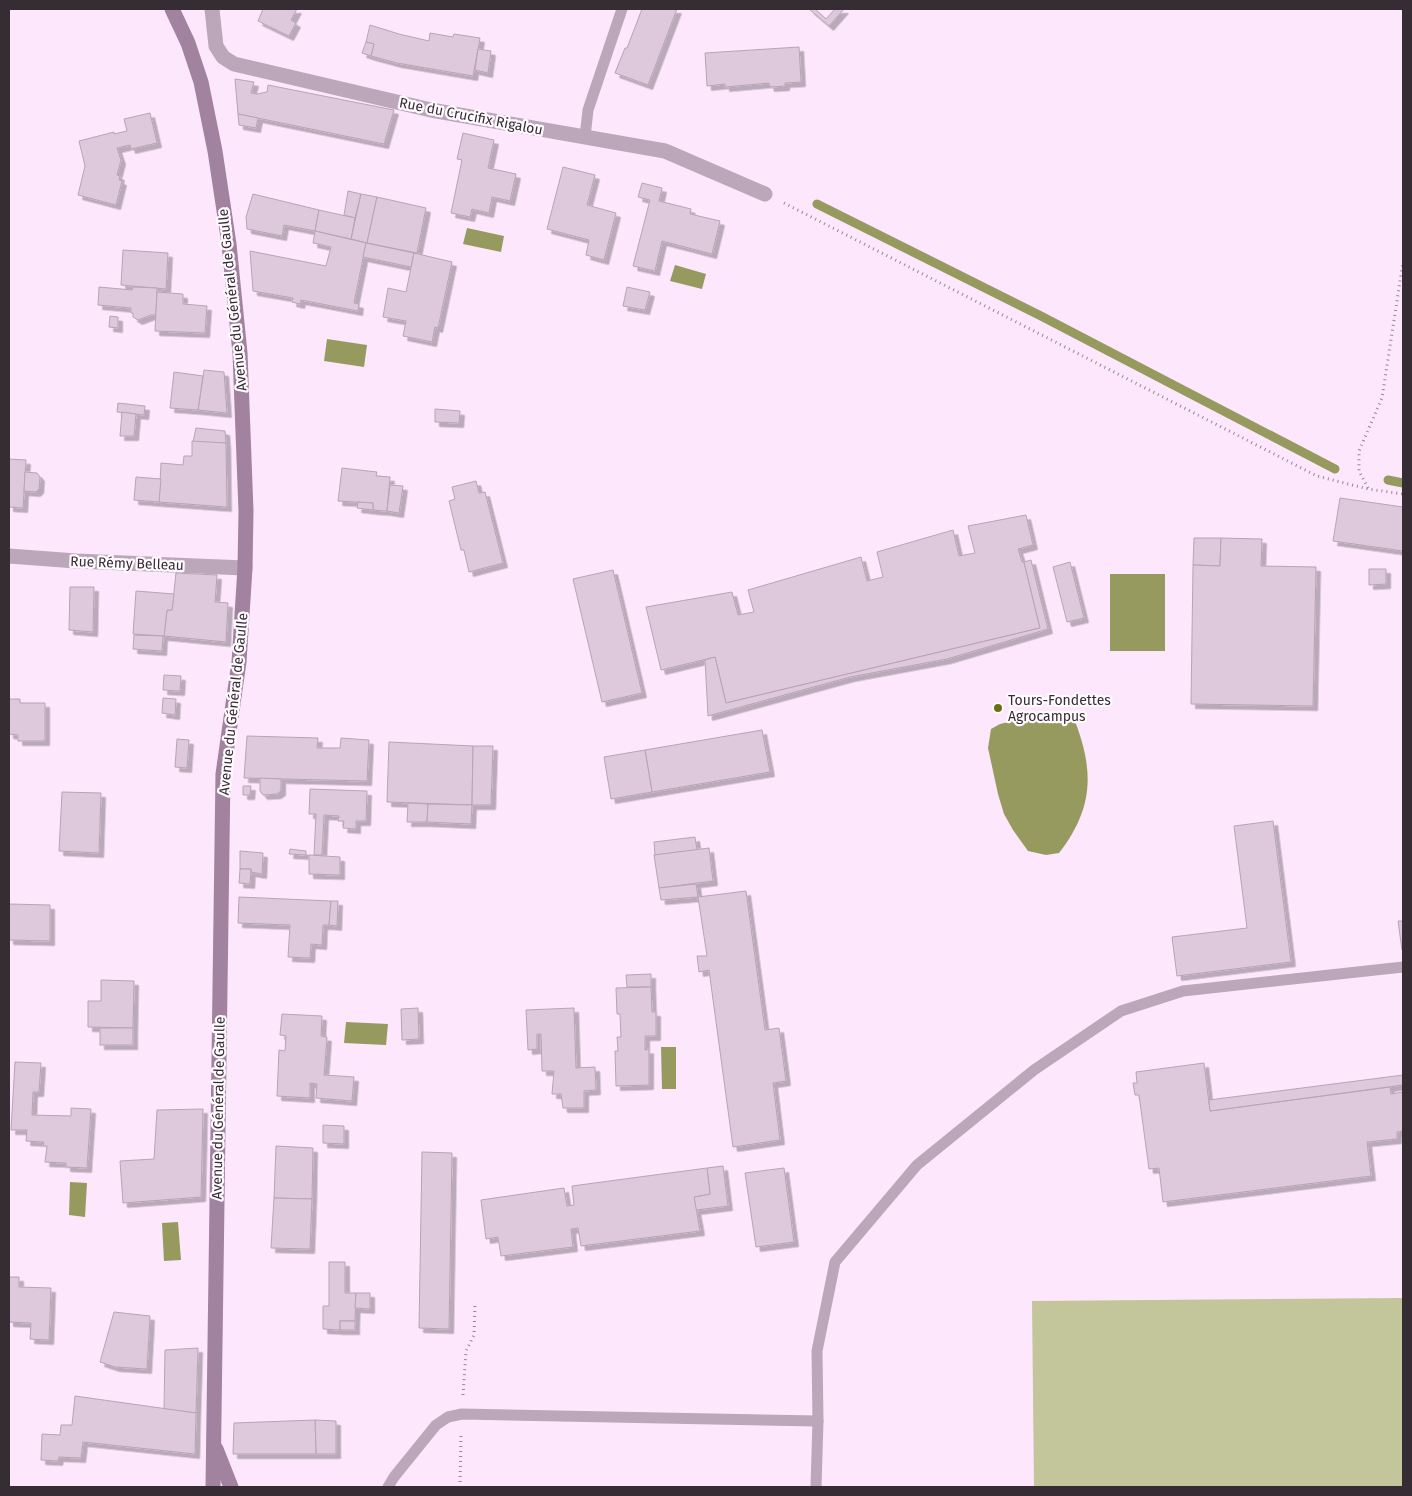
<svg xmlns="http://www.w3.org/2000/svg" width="1412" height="1496" font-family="'Fira Sans',sans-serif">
<defs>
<filter id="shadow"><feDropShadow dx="4.5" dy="4.5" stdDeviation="0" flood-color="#0004"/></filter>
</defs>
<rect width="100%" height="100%" fill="#fde7fc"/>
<!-- green -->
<polygon fill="#c3c59a" points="1403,1298 1403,1487 1034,1487 1032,1301"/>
<!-- water -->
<g fill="#979a5e">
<polygon points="467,228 504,236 501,252 463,244"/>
<polygon points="675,265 706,274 702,289 670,281"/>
<polygon points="327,339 367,345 364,367 324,361"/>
<rect x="1110" y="574" width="55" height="77"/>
<path d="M1033,716H1073C1094,769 1095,806 1059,853L1046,855L1028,851L1013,830L1004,814L998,794L988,748L991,729L1000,724Z"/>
<polygon points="346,1022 388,1024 386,1045 344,1043"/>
<polygon points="661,1047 676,1047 676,1089 662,1089"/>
<polygon points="70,1182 87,1183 85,1217 69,1215"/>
<polygon points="178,1222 181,1260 164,1261 162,1223"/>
</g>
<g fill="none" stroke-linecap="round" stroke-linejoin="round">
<!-- stream -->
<g stroke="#979a5e" stroke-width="9">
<polyline points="817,204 1041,316 1335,469"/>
<polyline points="1388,480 1403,483"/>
</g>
</g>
<!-- building -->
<g fill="#dec8dc" stroke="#b8a3b6" filter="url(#shadow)">
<polygon points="263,9 297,9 291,20 296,23 289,36 258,21"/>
<polygon points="642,9 677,9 648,85 615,73 625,48 627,48"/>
<polygon points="809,9 815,9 826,19 835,9 844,9 829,26"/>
<polygon points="370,25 399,34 429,41 430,33 453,37 454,34 480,38 473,76 397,63 371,56 374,44 366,42"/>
<polygon points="366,42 374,44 371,56 362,53"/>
<polygon points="799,47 801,82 785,83 785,86 770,87 769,83 725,87 725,84 707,86 705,53"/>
<polygon points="478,49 491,51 488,73 475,70"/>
<polygon points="235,79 254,82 251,93 257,94 267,92 268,85 394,110 384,144 238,114"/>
<polygon points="150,113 157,143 131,149 130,145 117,148 121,160 117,175 120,176 119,180 122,181 116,205 78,195 85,166 79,141 114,132 114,134 127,131 124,119"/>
<polygon points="238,114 258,118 256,128 239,125"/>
<polygon points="463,133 494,140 488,168 516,174 510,201 492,197 489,213 472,209 470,217 451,213 462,160 457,159"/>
<polygon points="563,167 595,175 587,205 616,213 604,260 586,255 589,240 547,229"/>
<polygon points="642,183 662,188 659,201 691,209 690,214 720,221 712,254 662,241 655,271 633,266 650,200 638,197"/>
<polygon points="348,191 361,194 355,218 344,215"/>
<polygon points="253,194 319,210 315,231 284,225 282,236 247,229 246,217"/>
<polygon points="361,194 377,197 367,243 351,239"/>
<polygon points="377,197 426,208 417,253 367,243"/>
<polygon points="319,210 355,218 351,239 315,231"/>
<polygon points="315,231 366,243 354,303 359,304 358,311 301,300 300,304 292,302 293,298 253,291 250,251 326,266 331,247 313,243"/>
<polygon points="366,243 414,253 411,267 363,257"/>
<polygon points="123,250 168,253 166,289 121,285"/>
<polygon points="414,253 452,262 438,328 435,327 432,342 403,336 406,321 383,317 388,288 406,292"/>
<polygon points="99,287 132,290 133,287 157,288 156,315 151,315 138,320 133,317 133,313 131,313 131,308 98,305"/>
<polygon points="627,287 650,292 645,310 623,306"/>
<polygon points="157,292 183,294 183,304 207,306 205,333 155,331"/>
<polygon points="110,316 118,317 118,328 109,327"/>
<polygon points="204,370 224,372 227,413 198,410"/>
<polygon points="174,372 203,376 198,410 170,408"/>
<polygon points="118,403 145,406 144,415 117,412"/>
<polygon points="435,409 460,411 459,423 435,422"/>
<polygon points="122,412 136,414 134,436 120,436"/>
<polygon points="196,428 225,431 226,443 193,442"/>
<polygon points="192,441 226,443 227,507 159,502 161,463 183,465 184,456 192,456"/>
<polygon points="9,459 26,460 23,508 9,507"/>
<polygon points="342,468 377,472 376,476 390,477 387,511 373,510 373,503 338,501"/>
<polygon points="25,472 37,473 40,477 39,489 36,492 24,491"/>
<polygon points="136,477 161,479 159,502 134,500"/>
<polygon points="476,481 479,493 485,492 503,563 469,572 464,550 461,550 449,501 455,499 452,487"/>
<polygon points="390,485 403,486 399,513 387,511"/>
<polygon points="1340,498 1403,507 1403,551 1333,541"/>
<polygon points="358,502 373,503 373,510 357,508"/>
<polygon points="1026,515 1033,545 1018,549 1022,562 1024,562 1040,628 726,703 715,657 661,670 646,607 732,592 738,615 754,612 748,590 861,557 867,581 883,577 877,552 953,530 959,556 975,553 968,526"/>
<polygon points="1194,538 1221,538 1220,566 1193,565"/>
<polygon points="1221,538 1262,539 1261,566 1316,567 1313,706 1191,704 1193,565 1220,566"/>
<polygon points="1031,560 1048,629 947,659 850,677 708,716 705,660 715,657 726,703 1040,628 1024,562"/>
<polygon points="1070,562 1084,618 1067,622 1053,567"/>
<polygon points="1369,569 1386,569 1386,584 1369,585"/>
<polygon points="613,570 642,693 602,702 573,579"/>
<polygon points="176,573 217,575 215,602 228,603 226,642 164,636 167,610 172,610"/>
<polygon points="70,587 94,587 93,632 69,630"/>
<polygon points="136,591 174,594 172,610 167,610 164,636 133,634"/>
<polygon points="134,635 163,636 162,651 133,649"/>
<polygon points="164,675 181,676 180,691 163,690"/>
<polygon points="163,698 176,699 175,715 162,713"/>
<polygon points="9,699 20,699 20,703 45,703 45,741 18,741 18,735 9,734"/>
<polygon points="762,730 770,772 652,792 645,750"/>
<polygon points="247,736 318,738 317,748 340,748 341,738 369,740 367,781 244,778"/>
<polygon points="177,739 189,740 187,768 175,767"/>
<polygon points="389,742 473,746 472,805 387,802"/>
<polygon points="473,746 493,746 491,805 472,805"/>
<polygon points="645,750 652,792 611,799 604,757"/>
<polygon points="260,778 281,779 281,791 277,794 263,795 260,791"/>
<polygon points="243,786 251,786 250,795 243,795"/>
<polygon points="310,789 367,791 366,821 356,821 356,829 343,828 344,821 338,821 339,816 324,815 322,855 314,855 316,814 309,814"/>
<polygon points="62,792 101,793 99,853 59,851"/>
<polygon points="408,803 428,804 427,822 407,822"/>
<polygon points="428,804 472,805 471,824 427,822"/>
<polygon points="1273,821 1291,962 1177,976 1172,937 1247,928 1234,826"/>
<polygon points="695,837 697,850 655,855 654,842"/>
<polygon points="709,848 713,881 659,888 654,855"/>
<polygon points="290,849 306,851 306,855 289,854"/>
<polygon points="240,851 263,853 262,874 251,872 251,869 240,869"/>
<polygon points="309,855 340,857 340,875 309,874"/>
<polygon points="240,869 251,869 250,884 239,883"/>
<polygon points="696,884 698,897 661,900 659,888"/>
<polygon points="746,891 765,1030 779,1028 786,1081 773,1083 780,1140 733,1147 709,970 699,972 697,956 707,956 698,897"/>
<polygon points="239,897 331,901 329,925 323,925 322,945 311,944 310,958 288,957 290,925 238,923"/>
<polygon points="331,901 338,901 337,926 329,925"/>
<polygon points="9,904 50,905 50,941 9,940"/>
<polygon points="1398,921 1403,921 1403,950 1402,950"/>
<polygon points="651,974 651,987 627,987 626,975"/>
<polygon points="101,980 134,981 133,1028 88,1027 88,1001 101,1001"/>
<polygon points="651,987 652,1012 656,1012 656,1036 645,1036 645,1050 649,1049 649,1085 616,1086 615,1051 618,1051 617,1037 621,1037 620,1014 617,1014 616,988"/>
<polygon points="418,1008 419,1039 402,1040 401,1009"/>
<polygon points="574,1008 576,1068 595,1067 596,1090 584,1091 584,1108 563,1108 561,1094 552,1094 554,1071 542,1071 541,1034 537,1034 537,1049 528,1050 526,1010"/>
<polygon points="282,1014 322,1016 321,1036 327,1037 324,1075 354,1077 352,1101 316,1098 317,1084 310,1083 310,1098 277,1096 279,1050 285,1051 286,1036 280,1035"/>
<rect x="100" y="1028" width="33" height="17"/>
<polygon points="15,1062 41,1063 39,1092 33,1092 32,1115 71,1116 71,1108 91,1109 87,1168 66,1167 66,1163 45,1162 47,1146 43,1146 44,1142 26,1141 27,1130 11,1130"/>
<polygon points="1204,1063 1210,1111 1390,1087 1391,1094 1403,1092 1403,1131 1397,1132 1397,1139 1367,1142 1371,1176 1163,1202 1159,1168 1149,1169 1139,1095 1135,1095 1133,1083 1137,1083 1136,1072"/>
<polygon points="1403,1075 1403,1085 1210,1111 1209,1100"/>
<polygon points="203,1109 201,1197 123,1203 120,1161 154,1159 157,1110"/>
<polygon points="323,1125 344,1126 344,1144 323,1143"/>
<polygon points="276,1146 313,1148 312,1199 274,1198"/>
<polygon points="422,1152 452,1153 449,1329 419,1328"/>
<polygon points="723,1166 728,1206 696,1210 694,1197 710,1194 707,1168"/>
<polygon points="707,1168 710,1194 694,1197 700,1231 581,1246 578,1228 571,1229 573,1247 501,1256 498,1237 486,1239 481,1200 564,1188 567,1206 574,1205 572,1186"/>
<polygon points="784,1168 794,1242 756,1247 745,1173"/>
<polygon points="274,1198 312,1199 310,1249 271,1248"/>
<polygon points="329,1262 345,1262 345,1293 356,1293 355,1321 340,1321 340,1330 323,1329 323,1306 329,1306"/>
<polygon points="9,1277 19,1277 19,1287 51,1288 49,1340 30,1339 31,1323 9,1322"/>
<polygon points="356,1293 370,1293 370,1309 355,1308"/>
<polygon points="114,1312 150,1316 147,1369 115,1367 100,1362"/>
<rect x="340" y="1321" width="15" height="9"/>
<polygon points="198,1348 196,1413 164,1409 165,1350"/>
<polygon points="75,1396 196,1413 195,1454 83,1442 81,1458 59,1457 58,1461 41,1460 42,1434 60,1435 61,1425 72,1425"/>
<polygon points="315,1420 336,1421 336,1454 316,1454"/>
<polygon points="315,1420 316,1454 233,1454 234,1423"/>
</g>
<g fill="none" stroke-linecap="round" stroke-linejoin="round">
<!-- path -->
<g stroke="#968795" stroke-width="3" stroke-dasharray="1 4" stroke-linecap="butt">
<polyline points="784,203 1317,476 1368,489 1403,494"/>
<polyline points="1368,488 1359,471 1359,451 1382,398 1403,262"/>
<polyline points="463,1395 466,1351 474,1335 475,1303"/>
<polyline points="460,1487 461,1434"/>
</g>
<!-- lane -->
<g stroke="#bba6ba" stroke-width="11">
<polyline points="585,137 588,110 622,9"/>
<polyline points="388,1487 394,1477 436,1425 448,1417 462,1414 818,1421"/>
<polyline points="816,1487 818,1421 817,1351 835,1262 917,1165 1034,1070 1121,1011 1183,991 1403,967"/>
</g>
<!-- street -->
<g stroke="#bba6ba" stroke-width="15">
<polyline points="212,9 216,46 223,57 234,64 431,110 665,151 765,194"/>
<polyline points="9,556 76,561 245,568"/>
</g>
<!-- secondary -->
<g stroke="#a1829f" stroke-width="15">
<polyline points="172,9 188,43 201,82 215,151 229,244 240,353 246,511 245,568 239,662 223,774 213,1487"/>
<polyline points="216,1449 231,1487"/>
</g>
</g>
<!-- markers -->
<circle fill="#6e6f12" stroke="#fffbff" stroke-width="2" cx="998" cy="708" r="5"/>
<g text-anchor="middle" stroke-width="4.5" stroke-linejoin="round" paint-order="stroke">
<!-- street labels -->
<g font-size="14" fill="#352c34" stroke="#fffbff">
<text transform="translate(471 116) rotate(11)" y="5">Rue du Crucifix Rigalou</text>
<text transform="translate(232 300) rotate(-96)" y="5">Avenue du Général de Gaulle</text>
<text transform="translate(127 563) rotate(2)" y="5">Rue Rémy Belleau</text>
<text transform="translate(233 704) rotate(-84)" y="5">Avenue du Général de Gaulle</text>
<text transform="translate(218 1108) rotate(-89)" y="5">Avenue du Général de Gaulle</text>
</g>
<!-- poi labels -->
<g font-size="14" fill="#352c34" stroke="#fffbff" text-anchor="start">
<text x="1008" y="705">Tours-Fondettes<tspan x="1008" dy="16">Agrocampus</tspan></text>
</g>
</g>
<!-- border -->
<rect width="1412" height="1496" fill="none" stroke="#352c34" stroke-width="20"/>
</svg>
